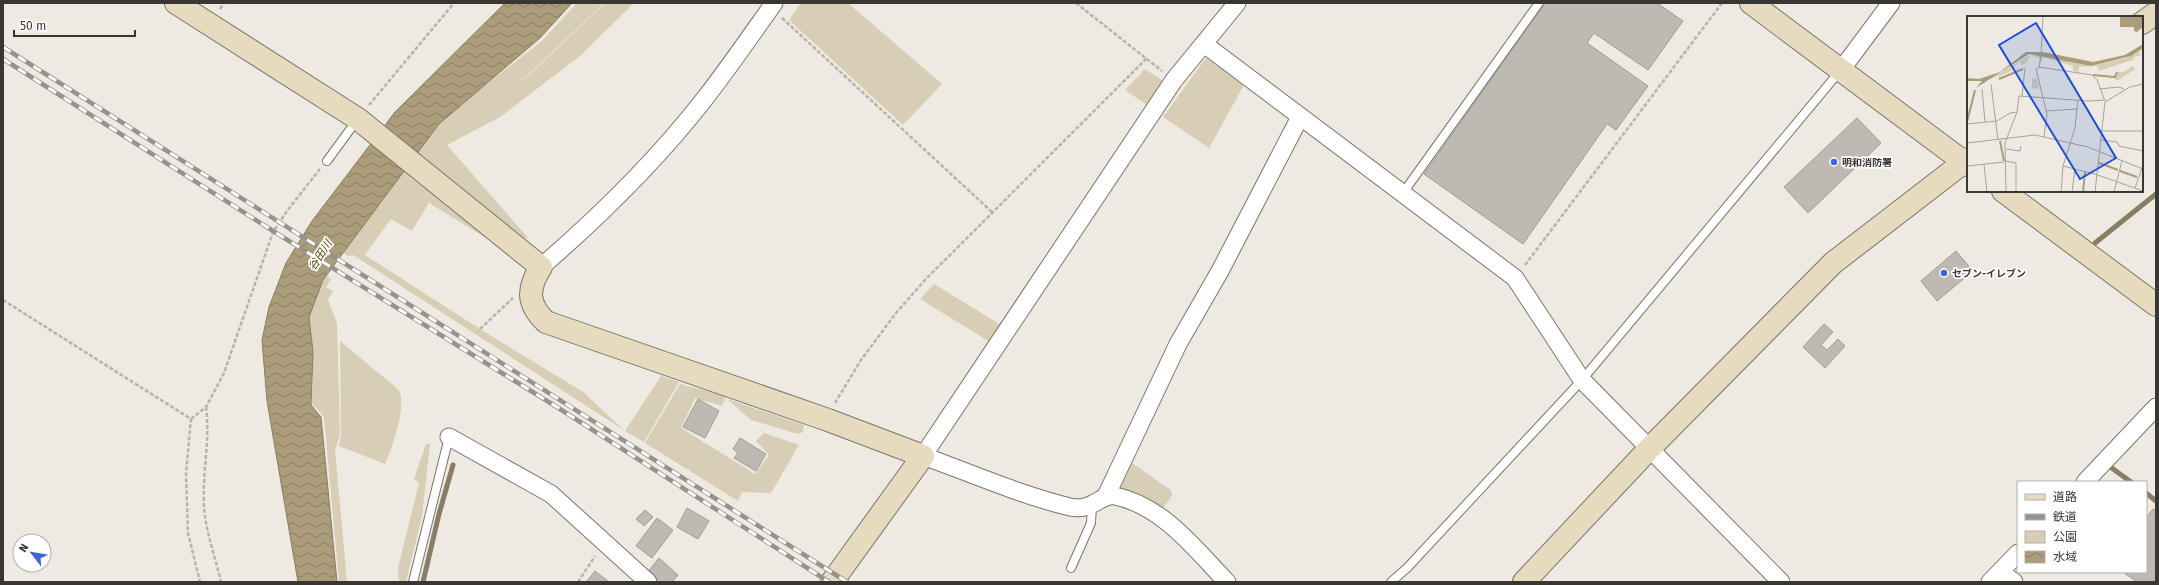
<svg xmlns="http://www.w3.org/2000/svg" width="2159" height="585" font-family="'Fira Sans','Noto Sans JP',sans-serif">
<defs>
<pattern id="water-waves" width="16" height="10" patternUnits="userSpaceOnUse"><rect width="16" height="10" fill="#ab9c7a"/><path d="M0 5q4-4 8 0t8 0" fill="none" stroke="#8c8065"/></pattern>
</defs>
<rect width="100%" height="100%" fill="#eeeae2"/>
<!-- green -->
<g fill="#d8ceb5">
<polygon points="577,3 604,3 526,77 511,88 527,77 605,3 634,3 580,56 500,117 447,145 529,239 516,235 422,163 411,178 501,243 510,254 508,256 491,241 429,203 412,231 391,219 365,255 480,329 583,392 625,431 661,376 679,382 644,442 625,431 353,255 348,256 343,252 439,124 479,90 542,41"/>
<polygon points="801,3 848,3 942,84 903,125 789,20"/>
<polygon points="1206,58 1244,85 1209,148 1163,117"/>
<polygon points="1145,69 1163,81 1147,105 1125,90"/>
<polygon points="326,276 331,279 326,287 333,291 328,300 337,323 340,435 335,450 347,582 339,582 324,417 312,404 313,352 309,317 316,294"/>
<polygon points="934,284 1001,325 990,342 920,299"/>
<path d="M340,341L399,390C407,406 392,448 385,464L339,446L341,435Z"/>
<polygon points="680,384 726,396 722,406 695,398 681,428 755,474 769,455 756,441 764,433 799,445 771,493 742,492 738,501 645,443"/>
<polygon points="727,399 804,425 803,432 798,434 751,420"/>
<polygon points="426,444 430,444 422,516 406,582 399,582 398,568 419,483 414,479"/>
<polygon points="1132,463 1171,490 1172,496 1163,508 1120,489"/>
</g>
<!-- water -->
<polygon fill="url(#water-waves)" stroke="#887e65" points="505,3 572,3 540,38 439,124 323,280 309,317 313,352 311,405 321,417 337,582 298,582 267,401 262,340 269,307 286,263 312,221 395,112"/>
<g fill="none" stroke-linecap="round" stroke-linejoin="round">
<!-- stream -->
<g stroke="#887e65" stroke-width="5">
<polyline points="2095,243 2156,194"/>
<polyline points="2109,466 2131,482"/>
<polyline points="2146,493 2156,501"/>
<polyline points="423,582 439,514 453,465"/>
</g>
</g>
<!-- building -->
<g fill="#bebab2" stroke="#a09c94">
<polygon points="1545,3 1657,3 1683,21 1648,70 1594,33 1587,43 1648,86 1616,130 1607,124 1523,244 1424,174"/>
<polygon points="1857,118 1881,143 1808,213 1784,187"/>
<polygon points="1956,251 1973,271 1937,301 1921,281"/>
<polygon points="1824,324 1833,332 1821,345 1827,350 1838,339 1845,346 1825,368 1803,347"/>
<polygon points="698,399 719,411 705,438 683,427"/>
<polygon points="740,438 766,454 756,471 734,458 738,453 733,449"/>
<polygon points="687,508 709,521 698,539 677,527"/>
<polygon points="2153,509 2156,511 2156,582 2137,582 2123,572 2146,572 2146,518"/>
<polygon points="645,510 653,517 644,526 636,519"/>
<polygon points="657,518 673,530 652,558 636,546"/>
<polygon points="659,558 678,575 672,582 656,582 646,574"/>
<polygon points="595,571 609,582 586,582"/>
</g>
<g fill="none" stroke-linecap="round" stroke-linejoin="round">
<defs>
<g id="lane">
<polyline points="327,161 357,120"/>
<polyline points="1403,193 1539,3"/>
<polyline points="1071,568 1091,523 1092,506"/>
<polyline points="413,582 449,437"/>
<polyline points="1391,582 1407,568 1582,380 1840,71"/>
</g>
<g id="street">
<polyline points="1204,44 1515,278 1582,380 1781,582"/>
<polyline points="1841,70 1891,3"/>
<path d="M541,267C600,216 658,159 706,97C730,66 752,34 774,3"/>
<polyline points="449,437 551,494 648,582"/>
<polyline points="2085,482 2156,407"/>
<polyline points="1106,496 1178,344 1220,271 1300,117"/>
<polyline points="2000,572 2014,582"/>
<path d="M1227,582C1195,549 1163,506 1115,496C1101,493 1093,512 1070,507C1020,495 971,473 923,456L1174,80L1237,3"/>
<polyline points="1990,582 2018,553"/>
</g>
<g id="secondary">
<path d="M176,3L358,119L541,267C527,289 527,304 546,322L828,420L923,456L832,582"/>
<polyline points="1751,3 1968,165"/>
<polyline points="2142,23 2156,13"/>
<polyline points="2003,191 2156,305"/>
<polyline points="1524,582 1650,448 1833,263 1968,159"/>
</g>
</defs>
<!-- lane casing -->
<use href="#lane" stroke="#78756e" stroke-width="10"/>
<!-- street casing -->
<use href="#street" stroke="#78756e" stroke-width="19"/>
<!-- secondary casing -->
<use href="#secondary" stroke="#78756e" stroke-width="24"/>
<!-- path -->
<g stroke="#b6b3ad" stroke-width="2.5" stroke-dasharray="4 2" stroke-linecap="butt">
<polyline points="1076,3 1162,71"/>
<polyline points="220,9 224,3"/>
<polyline points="782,18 992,212"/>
<polyline points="369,105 454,3"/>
<polyline points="1525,265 1722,3"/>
<polyline points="3,300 191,419 186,473 188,533 200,582"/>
<polyline points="480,329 513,298"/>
<polyline points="835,403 861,360 896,313 924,281 1147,58"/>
<path d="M206,407C211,443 200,480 205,516C208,538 216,560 221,582"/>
<polyline points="191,419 206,407 224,373 273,232 287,211 320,169"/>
<polyline points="578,582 595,556"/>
</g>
<!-- lane -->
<use href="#lane" stroke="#fff" stroke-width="8"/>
<!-- street -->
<use href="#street" stroke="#fff" stroke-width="17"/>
<!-- secondary -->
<use href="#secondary" stroke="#e6dbbf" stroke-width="22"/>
<defs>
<g id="rail">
<polyline points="3,47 847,582"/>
<polyline points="3,59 281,236 560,409 829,582"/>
</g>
</defs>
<!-- rail casing -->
<use href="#rail" stroke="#96938e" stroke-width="4.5"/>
<!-- rail -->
<use href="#rail" stroke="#fff" stroke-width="3" stroke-dasharray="9" stroke-linecap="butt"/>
</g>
<!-- markers -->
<g fill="#4063d5" stroke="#fff" stroke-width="1.5">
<circle cx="1834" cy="162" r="4"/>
<circle cx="1944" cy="273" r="4"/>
</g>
<g text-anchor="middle" stroke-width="3.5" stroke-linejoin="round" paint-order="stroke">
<!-- poi labels -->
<g font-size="10" font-weight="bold" fill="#383734" stroke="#fff" text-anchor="start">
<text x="1842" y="166">明和消防署</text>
<text x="1952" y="277">セブン-イレブン</text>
</g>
<!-- water labels -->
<g font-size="11" font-style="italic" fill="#584200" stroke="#fff">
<text transform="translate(320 255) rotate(-57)" y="4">谷田川</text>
</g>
</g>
<!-- overview -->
<g transform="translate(1967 16)">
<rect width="176" height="176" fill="#eeeae2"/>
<path d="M176,32L172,36L174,39L170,41L169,39L165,44L132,55L131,50L112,51L111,56L106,55V50L76,41L73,49L72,42L66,40L65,62L70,63L72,73L65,72V62L66,39V38L124,50L159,42ZM64,38L59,47L54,49L53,45L42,56L24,63Z" fill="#d8ceb5"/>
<path d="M166,50L168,53L152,64H149L146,61L139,64L143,61H148L150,56H156Z" fill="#d8ceb5"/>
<path d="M153,0H176V11L170,16L167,15V11H153ZM176,28V32L164,40L124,50L62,38L9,72L15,65H0V62L12,63L33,56L59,36H76L126,46L158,39Z" fill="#ab9c7a"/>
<path fill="none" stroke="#ab9c7a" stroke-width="2" d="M126,59L148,61L150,56M32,63L56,53M0,106L8,74M33,125L37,145M132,147L151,154M153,155L170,161M116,176L118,156"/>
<path fill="none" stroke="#a5a29c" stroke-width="1" d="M76,0L74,40L72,51L69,53L80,98L77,121M72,51L125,59L130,64L138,85M24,68L31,124M15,73L18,106M132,73L152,71L157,73M55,80L58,52M79,95L110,93M0,108L30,105L43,97L50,96M134,115H176M133,124L150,126L152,130L176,135M0,127L68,119L121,131L176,153M39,133L53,135L54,130M38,145L49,147V176M17,148L20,176M0,150L37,146M96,150L128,158L176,175M168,172L176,149M39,176L38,127L50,96L52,80L122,85L137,84M94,176L96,150L108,112L111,84M105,176L108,153M128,176L138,86L163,71L176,68M147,176L155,145"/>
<path fill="#1d4ed8" fill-opacity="0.15" stroke="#1d4ed8" stroke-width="2" d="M69,7L149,142L113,163L32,29Z"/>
<rect width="176" height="176" fill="none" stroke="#383734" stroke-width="2"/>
</g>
<!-- border -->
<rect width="2159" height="585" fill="none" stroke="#383734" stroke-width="8"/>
<!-- legend -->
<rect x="2017" y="481" width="130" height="92" fill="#ffffff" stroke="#afafae"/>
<rect x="2025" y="494" width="20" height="6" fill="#e6dbbf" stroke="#afafae"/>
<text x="2053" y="501" font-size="12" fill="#383734">道路</text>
<rect x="2025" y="514" width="20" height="6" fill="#96938e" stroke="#afafae"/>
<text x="2053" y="521" font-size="12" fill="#383734">鉄道</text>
<rect x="2025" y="531" width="20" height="12" fill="#d8ceb5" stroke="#afafae"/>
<text x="2053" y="541" font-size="12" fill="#383734">公園</text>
<rect x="2025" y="551" width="20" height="12" fill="url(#water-waves)" stroke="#afafae"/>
<text x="2053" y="561" font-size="12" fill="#383734">水域</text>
<!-- north arrow -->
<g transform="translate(32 553) rotate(301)"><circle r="19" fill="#ffffff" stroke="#afafae"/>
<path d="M0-3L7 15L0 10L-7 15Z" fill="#4063d5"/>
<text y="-6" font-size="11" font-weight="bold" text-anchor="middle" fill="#383734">N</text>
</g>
<!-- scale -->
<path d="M14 30v6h121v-6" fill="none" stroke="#383734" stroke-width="2"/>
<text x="20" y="30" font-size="12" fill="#383734" stroke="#ffffff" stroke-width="3" paint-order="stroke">50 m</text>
</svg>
